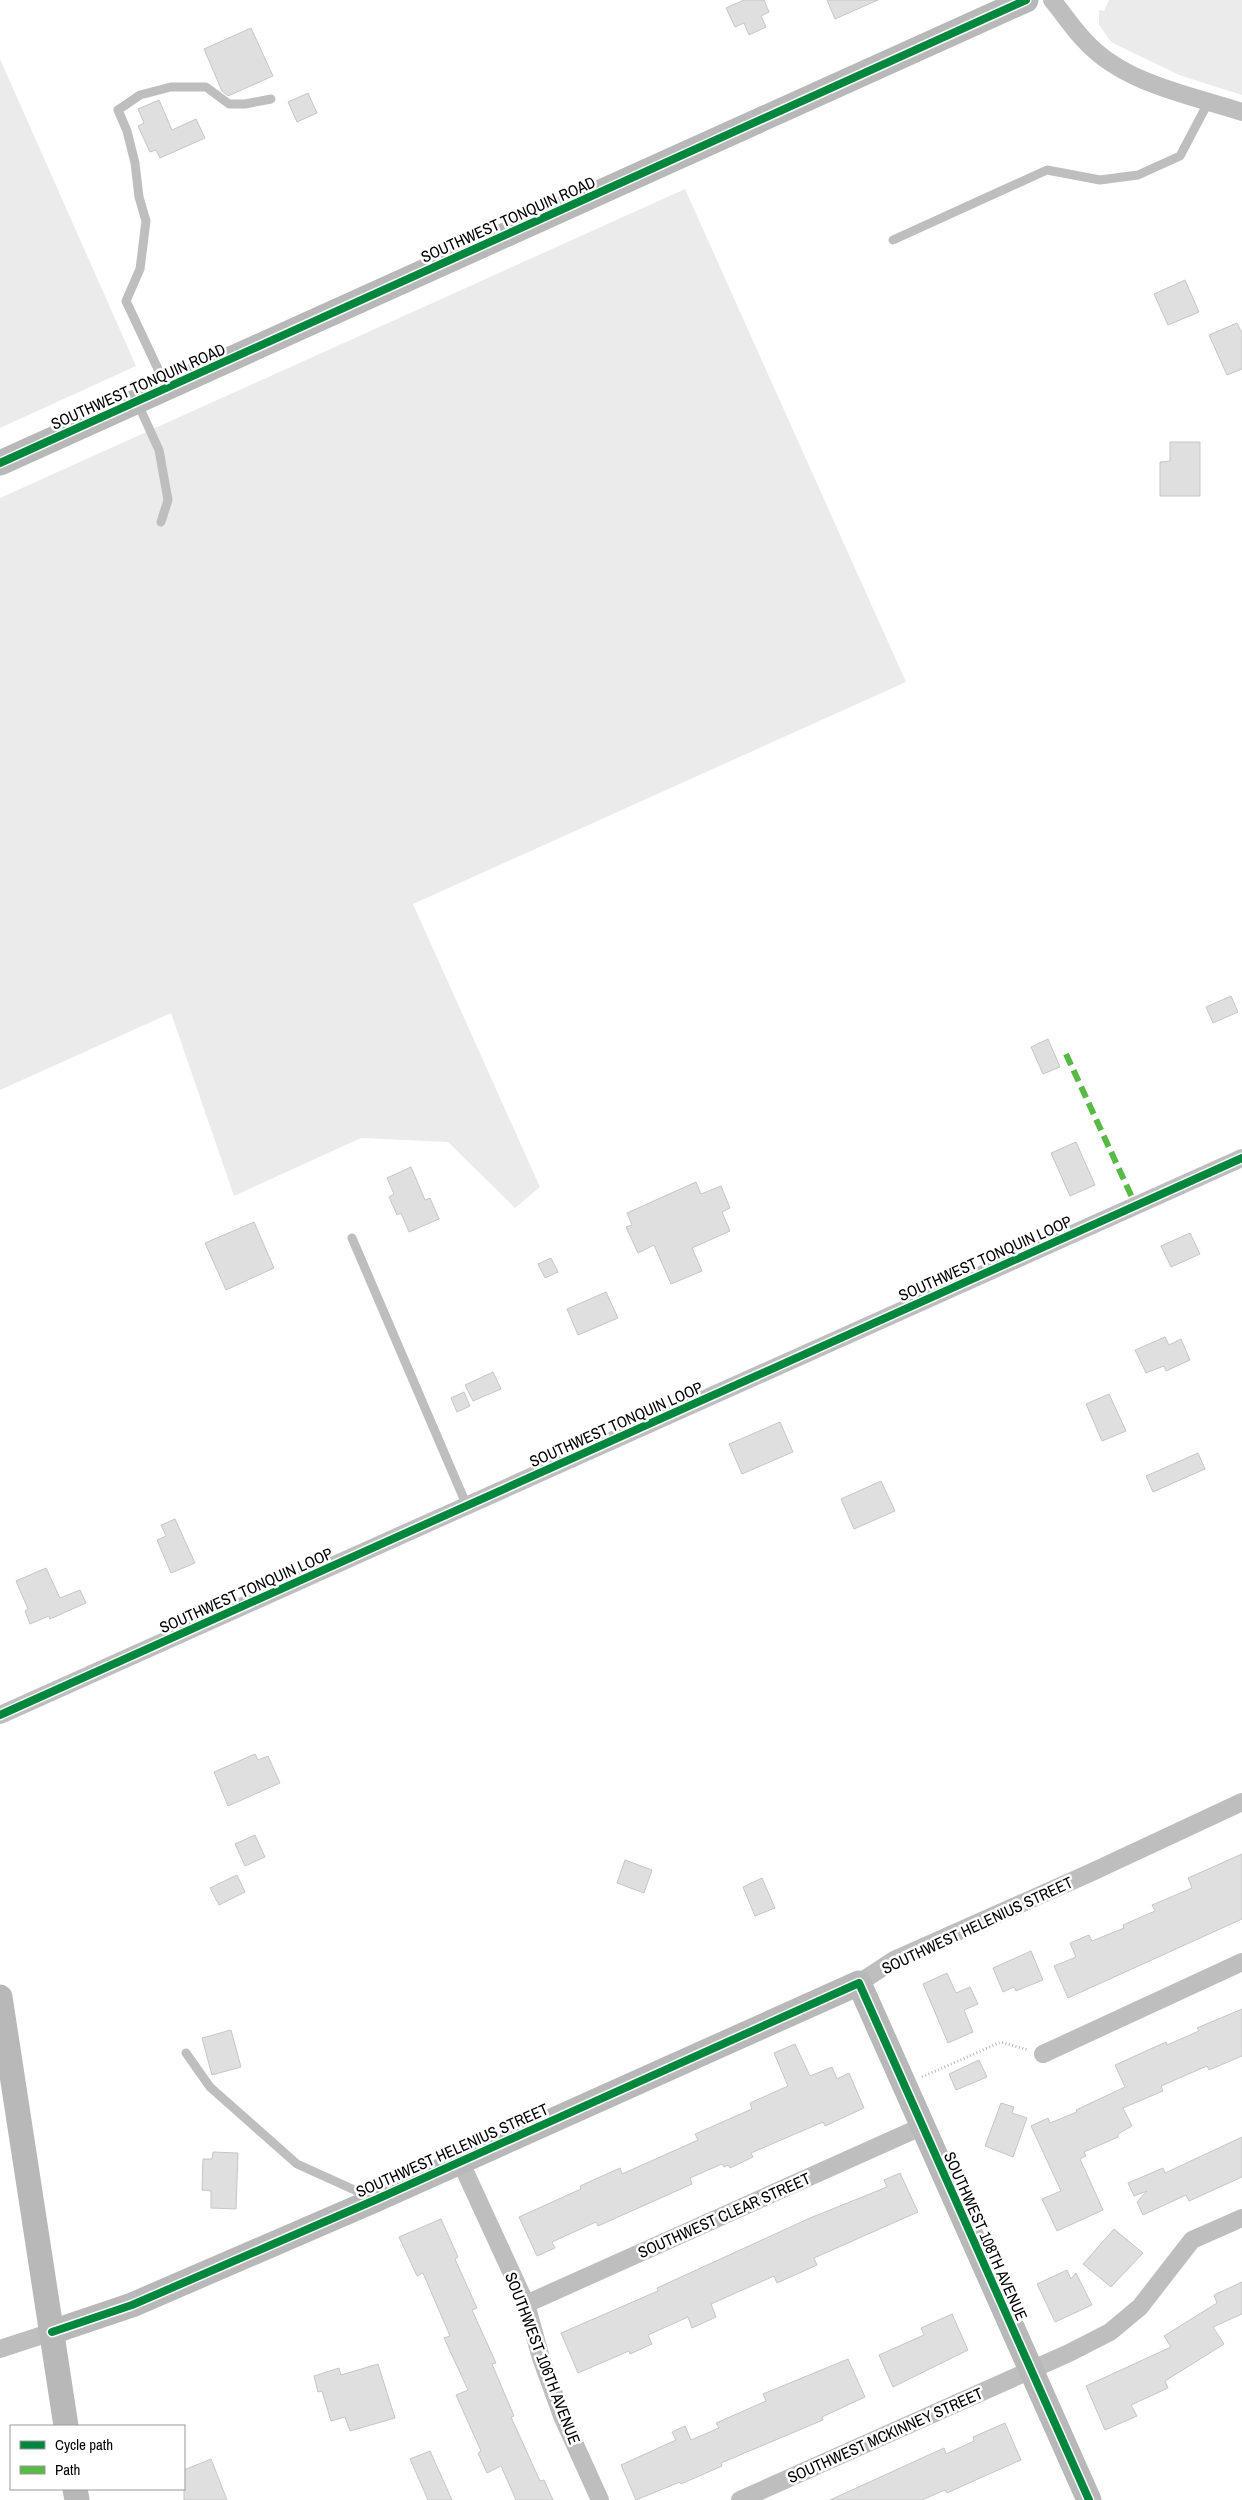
<svg xmlns="http://www.w3.org/2000/svg" width="1242" height="2500" font-family="'Archivo Narrow',sans-serif">
<rect width="100%" height="100%" fill="#fff"/>
<!-- green -->
<g fill="#ebebeb">
<polygon points="1109,0 1242,0 1242,95 1179,75 1111,42 1099,25 1099,10 1104,11"/>
<polygon points="0,59 136,366 0,428"/>
<polygon points="685,189 906,682 413,904 540,1187 515,1208 448,1142 361,1138 234,1196 171,1013 0,1090 0,498"/>
</g>
<!-- building -->
<g fill="#dfdfdf" stroke="#c6c6c6">
<polygon points="744,0 764,0 769,12 761,16 766,27 749,35 744,23 735,27 726,8"/>
<polygon points="827,0 878,0 835,19"/>
<polygon points="251,28 273,76 228,96 222,91 204,49"/>
<polygon points="308,93 317,113 297,122 288,102"/>
<polygon points="159,100 172,130 196,119 205,138 160,158 156,150 150,152 138,126 144,123 138,109"/>
<polygon points="1185,280 1199,312 1168,325 1154,294"/>
<polygon points="1237,323 1242,333 1242,369 1227,375 1209,335"/>
<polygon points="1170,442 1200,442 1200,496 1160,496 1160,462 1170,461"/>
<polygon points="1231,996 1238,1012 1213,1023 1206,1007"/>
<polygon points="1048,1039 1060,1067 1043,1074 1031,1047"/>
<polygon points="1076,1142 1095,1185 1070,1196 1051,1153"/>
<polygon points="411,1167 425,1200 430,1198 439,1219 409,1232 401,1213 397,1215 389,1197 394,1194 387,1178"/>
<polygon points="696,1182 701,1194 721,1186 730,1208 722,1212 730,1231 692,1248 702,1271 671,1284 654,1245 638,1253 626,1227 632,1225 627,1213"/>
<polygon points="254,1222 274,1268 226,1290 205,1243"/>
<polygon points="1190,1233 1200,1254 1171,1267 1161,1246"/>
<polygon points="551,1258 558,1272 545,1278 538,1264"/>
<polygon points="606,1292 618,1318 578,1335 567,1309"/>
<polygon points="1165,1337 1169,1345 1181,1339 1190,1360 1166,1371 1164,1366 1146,1373 1135,1350"/>
<polygon points="493,1372 501,1389 473,1401 465,1385"/>
<polygon points="464,1392 470,1406 457,1412 451,1398"/>
<polygon points="1109,1394 1126,1431 1102,1441 1086,1404"/>
<polygon points="780,1422 793,1452 742,1474 729,1444"/>
<polygon points="1198,1453 1205,1469 1153,1492 1146,1476"/>
<polygon points="881,1481 895,1511 854,1529 841,1499"/>
<polygon points="175,1519 195,1563 171,1573 157,1540 166,1536 161,1525"/>
<polygon points="46,1568 60,1598 80,1590 86,1603 50,1619 49,1616 30,1624 25,1611 28,1609 16,1581"/>
<polygon points="255,1754 258,1760 268,1756 280,1783 228,1806 214,1772"/>
<polygon points="255,1835 265,1857 245,1866 235,1844"/>
<polygon points="1242,1854 1242,1919 1068,1998 1054,1966 1076,1957 1070,1943 1089,1935 1092,1941 1124,1928 1123,1925 1155,1911 1152,1905 1192,1888 1188,1878"/>
<polygon points="625,1860 652,1870 644,1893 617,1883"/>
<polygon points="237,1875 245,1892 219,1905 210,1888"/>
<polygon points="762,1878 775,1908 755,1916 743,1887"/>
<polygon points="1031,1951 1043,1980 1016,1991 1014,1987 1003,1992 993,1968"/>
<polygon points="947,1973 956,1993 970,1987 978,2004 964,2010 973,2032 948,2043 923,1984"/>
<polygon points="1242,2009 1242,2056 1209,2070 1207,2066 1161,2086 1163,2091 1123,2108 1132,2126 1118,2134 1118,2137 1084,2152 1086,2156 1080,2159 1103,2210 1057,2231 1042,2199 1061,2191 1031,2126 1048,2118 1050,2123 1077,2112 1076,2110 1125,2087 1115,2065 1166,2042 1167,2045 1199,2031 1197,2028"/>
<polygon points="231,2030 241,2067 212,2075 202,2038"/>
<polygon points="795,2044 810,2076 832,2067 837,2079 849,2073 864,2108 825,2126 823,2122 751,2153 753,2157 730,2168 728,2165 724,2167 722,2164 690,2178 692,2184 598,2226 596,2222 552,2242 555,2248 537,2256 519,2217 581,2189 580,2186 620,2168 622,2174 698,2140 695,2134 752,2109 750,2103 788,2086 774,2053"/>
<polygon points="979,2060 987,2077 956,2090 949,2074"/>
<polygon points="1001,2103 1014,2107 1012,2113 1027,2118 1013,2157 985,2146"/>
<polygon points="1242,2137 1242,2177 1189,2201 1186,2195 1143,2215 1137,2202 1147,2191 1134,2196 1128,2183 1163,2168 1165,2173"/>
<polygon points="213,2152 238,2153 236,2209 211,2208 211,2191 202,2190 203,2159 212,2159"/>
<polygon points="900,2173 918,2212 814,2258 817,2265 777,2283 774,2276 711,2304 716,2317 692,2328 688,2317 648,2335 652,2344 630,2354 629,2351 578,2373 561,2333 658,2291 657,2288 810,2218 887,2187 884,2180"/>
<polygon points="441,2219 458,2257 455,2259 477,2308 472,2310 496,2363 492,2364 514,2416 511,2417 540,2481 544,2480 553,2500 516,2500 501,2466 487,2473 478,2453 481,2451 456,2395 468,2390 444,2338 450,2336 423,2273 417,2276 399,2237"/>
<polygon points="1114,2229 1143,2253 1111,2287 1083,2264"/>
<polygon points="1067,2270 1071,2279 1076,2273 1092,2305 1055,2322 1037,2284"/>
<polygon points="1242,2282 1242,2314 1213,2327 1224,2344 1165,2381 1168,2388 1131,2405 1137,2416 1105,2430 1086,2386 1171,2347 1164,2336 1217,2303 1214,2295"/>
<polygon points="952,2314 968,2350 893,2387 879,2355 924,2335 921,2328"/>
<polygon points="848,2359 865,2397 822,2417 823,2420 721,2463 722,2466 681,2484 680,2482 636,2500 621,2465 676,2440 672,2432 685,2426 691,2440 719,2428 716,2423 766,2401 763,2394"/>
<polygon points="378,2364 395,2418 350,2431 345,2417 331,2421 322,2391 318,2392 314,2376 339,2368 341,2375"/>
<polygon points="1005,2423 1021,2460 989,2474 947,2493 945,2490 922,2500 830,2500 944,2448 946,2454 974,2441 973,2437"/>
<polygon points="430,2451 452,2500 428,2500 410,2459"/>
<polygon points="211,2459 227,2500 184,2500 184,2470"/>
</g>
<g fill="none" stroke-linecap="round" stroke-linejoin="round">
<!-- path -->
<polyline stroke="#b9b9b9" stroke-width="3" stroke-dasharray="1 2.5" stroke-linecap="butt" points="922,2077 1001,2042 1028,2050"/>
<!-- lane -->
<g stroke="#bebebe" stroke-width="9">
<polyline points="893,240 1047,170 1100,180 1138,175 1180,156 1209,101"/>
<polyline points="166,386 126,301 140,269 146,221 139,197 135,163 127,131 118,110 140,95 171,87 206,87 229,104 245,104 271,99"/>
<polyline points="137,402 159,450 168,500 161,522"/>
<polyline points="352,1238 467,1506"/>
<polyline points="186,2053 210,2087 297,2164 370,2197"/>
</g>
<!-- street -->
<g stroke="#bebebe" stroke-width="18">
<path d="M1052,0C1063,13 1073,29 1086,42C1125,84 1190,95 1242,112"/>
<polyline points="0,1715 1242,1158"/>
<polyline points="859,1983 894,1960 1092,1872 1242,1802"/>
<polyline points="1043,2054 1242,1962"/>
<polyline points="461,2163 526,2304 541,2358 562,2416 600,2500"/>
<polyline points="526,2304 923,2126"/>
<polyline points="0,2349 52,2332"/>
<polyline points="740,2500 1069,2353 1110,2332 1140,2307 1192,2240 1242,2218"/>
</g>
<!-- secondary -->
<g stroke="#b8b8b8" stroke-width="25">
<polyline points="0,463 1026,0"/>
<polyline points="0,1997 66,2426"/>
<polyline points="52,2332 132,2305 375,2200 859,1983 1089,2500"/>
<polyline points="75,2489 77,2500"/>
</g>
<!-- quiet -->
<polyline stroke="#58b947" stroke-width="6" stroke-dasharray="12 6" stroke-linecap="butt" points="1066,1054 1136,1206"/>
<defs>
<g id="cycleway">
<polyline points="0,463 1026,0"/>
<polyline points="0,1715 1242,1158"/>
<polyline points="52,2332 132,2305 375,2200 859,1983 1089,2500"/>
</g>
</defs>
<!-- cycleway casing -->
<use href="#cycleway" stroke="#fff" stroke-width="11"/>
<!-- cycleway -->
<use href="#cycleway" stroke="#00873e" stroke-width="8"/>
</g>
<g text-anchor="middle" stroke-width="5" stroke-linejoin="round" paint-order="stroke">
<!-- street labels -->
<g font-size="16" fill="#000" stroke="#fff">
<text transform="translate(508 219) rotate(-24)" y="6">SOUTHWEST TONQUIN ROAD</text>
<text transform="translate(138 386) rotate(-24)" y="6">SOUTHWEST TONQUIN ROAD</text>
<text transform="translate(985 1258) rotate(-24)" y="6">SOUTHWEST TONQUIN LOOP</text>
<text transform="translate(616 1424) rotate(-24)" y="6">SOUTHWEST TONQUIN LOOP</text>
<text transform="translate(246 1590) rotate(-24)" y="6">SOUTHWEST TONQUIN LOOP</text>
<text transform="translate(977 1925) rotate(-25)" y="6">SOUTHWEST HELENIUS STREET</text>
<text transform="translate(452 2150) rotate(-24)" y="6">SOUTHWEST HELENIUS STREET</text>
<text transform="translate(724 2215) rotate(-24)" y="6">SOUTHWEST CLEAR STREET</text>
<text transform="translate(986 2236) rotate(66)" y="6">SOUTHWEST 108TH AVENUE</text>
<text transform="translate(543 2358) rotate(69)" y="6">SOUTHWEST 106TH AVENUE</text>
<text transform="translate(885 2435) rotate(-24)" y="6">SOUTHWEST MCKINNEY STREET</text>
</g>
</g>
<!-- legend -->
<rect x="10" y="2425" width="175" height="65" fill="#ffffff" stroke="#999999"/>
<rect x="20" y="2441" width="25" height="8" fill="#00873e" stroke="#999999"/>
<text x="55" y="2450" font-size="15" fill="#000000">Cycle path</text>
<rect x="20" y="2466" width="25" height="8" fill="#58b947" stroke="#999999"/>
<text x="55" y="2475" font-size="15" fill="#000000">Path</text>
</svg>
